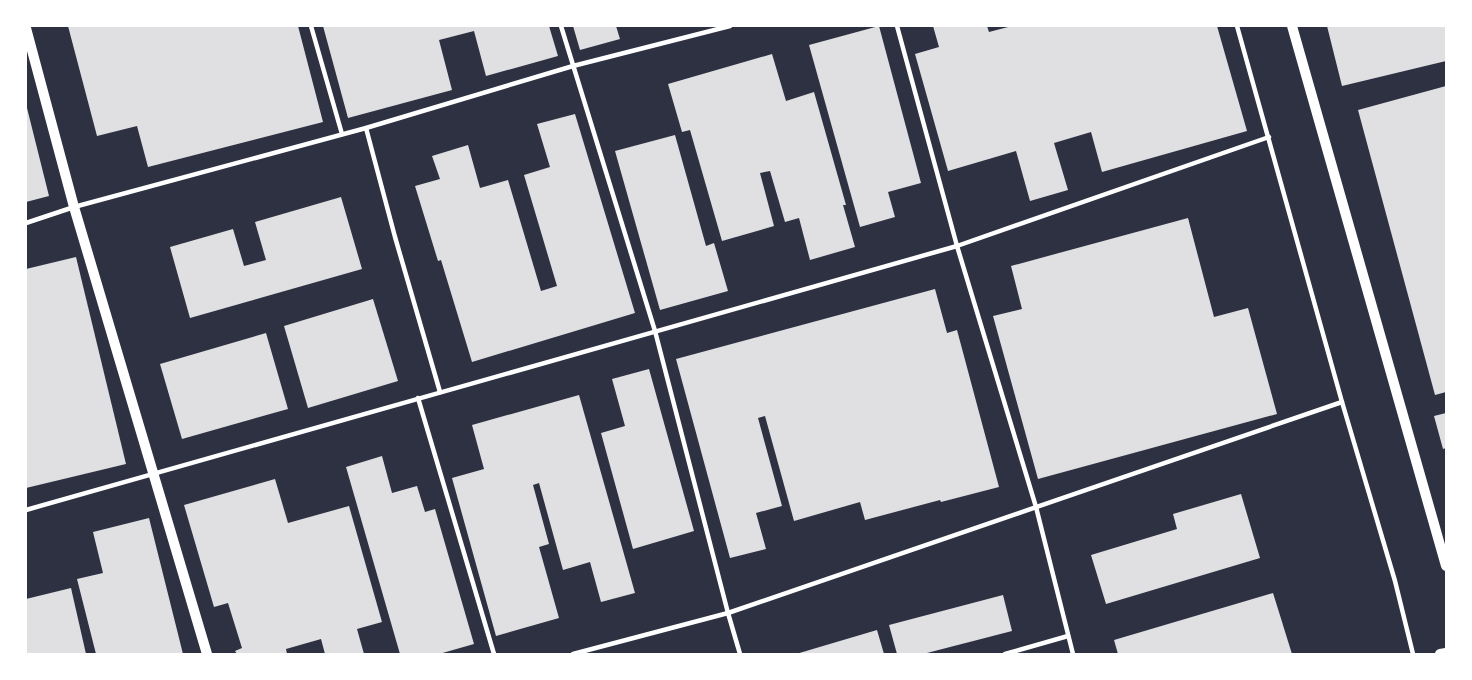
<svg xmlns="http://www.w3.org/2000/svg" width="1472" height="680" font-family="'Fira Sans',sans-serif">
<rect width="100%" height="100%" fill="#2d3142"/>
<!-- building -->
<g fill="#e0e0e3">
<polygon points="68,26 298,26 323,122 148,167 137,126 97,136"/>
<polygon points="323,26 549,26 558,56 486,76 474,31 439,40 452,90 348,118"/>
<polygon points="573,26 616,26 620,39 580,50"/>
<polygon points="879,26 921,183 888,192 895,217 860,227 809,45"/>
<polygon points="933,26 987,26 989,32 1012,26 1217,26 1247,131 1102,172 1091,132 1054,143 1068,190 1030,201 1016,151 948,171 915,54 939,47"/>
<polygon points="1327,26 1446,26 1446,61 1342,86"/>
<polygon points="772,54 786,101 814,92 846,205 843,205 855,247 810,260 799,218 785,222 770,171 760,173 774,226 722,241 690,130 682,132 668,84"/>
<polygon points="1446,86 1446,392 1435,395 1358,110"/>
<polygon points="26,104 49,196 26,202"/>
<polygon points="575,114 635,313 472,362 441,260 438,261 415,186 440,179 432,156 468,145 480,188 508,180 541,291 557,286 524,175 550,167 537,124"/>
<polygon points="675,135 706,246 714,243 728,291 660,310 615,151"/>
<polygon points="341,197 362,269 190,318 170,247 233,229 244,266 266,260 255,222"/>
<polygon points="1188,218 1214,317 1248,308 1277,414 1038,479 993,316 1022,309 1011,266"/>
<polygon points="76,257 126,464 26,488 26,269"/>
<polygon points="935,289 947,333 957,330 999,487 941,502 940,500 865,520 860,502 794,521 765,416 758,418 782,506 756,513 766,549 730,558 676,359"/>
<polygon points="373,299 398,381 308,408 284,326"/>
<polygon points="266,333 288,409 182,439 160,364"/>
<polygon points="649,369 694,531 633,549 601,433 625,426 612,379"/>
<polygon points="579,395 635,593 601,602 590,562 563,570 539,483 533,485 549,544 539,547 559,618 496,636 452,478 484,469 472,425"/>
<polygon points="1446,413 1446,448 1443,449 1434,416"/>
<polygon points="382,456 392,493 417,486 425,512 435,509 474,644 439,654 400,654 346,467"/>
<polygon points="275,479 288,523 349,506 382,622 357,629 364,654 325,654 321,639 286,649 287,654 237,654 235,651 242,648 228,603 214,607 184,505"/>
<polygon points="1241,494 1260,558 1106,604 1091,555 1177,529 1173,514"/>
<polygon points="149,518 183,654 96,654 77,579 103,573 93,532"/>
<polygon points="71,588 86,654 26,654 26,599"/>
<polygon points="1273,593 1292,654 1118,654 1114,640"/>
<polygon points="1003,595 1012,631 923,654 897,654 889,625"/>
<polygon points="877,630 884,654 796,654"/>
</g>
<g fill="none" stroke-linecap="round" stroke-linejoin="round">
<!-- service -->
<g stroke="#fff" stroke-width="4.5">
<polyline points="311,26 342,134"/>
<polyline points="561,26 655,331 728,613 740,654"/>
<polyline points="897,26 957,246 1036,507 1073,654"/>
<polyline points="1237,26 1342,402 1395,581 1413,654"/>
<polyline points="366,128 395,237 440,392"/>
<polyline points="26,223 74,207 366,128 573,66 730,26"/>
<polyline points="418,398 494,654"/>
<polyline points="26,510 957,246 1269,137"/>
<polyline points="573,654 728,613 1342,402"/>
<polyline points="1005,654 1068,636"/>
</g>
<!-- tertiary -->
<g stroke="#fff" stroke-width="10">
<polyline points="1292,26 1446,566"/>
<polyline points="26,28 74,207 207,654"/>
<polyline points="1440,654 1446,653"/>
</g>
</g>
<!-- border -->
<rect width="1472" height="680" fill="none" stroke="#ffffff" stroke-width="54"/>
</svg>
